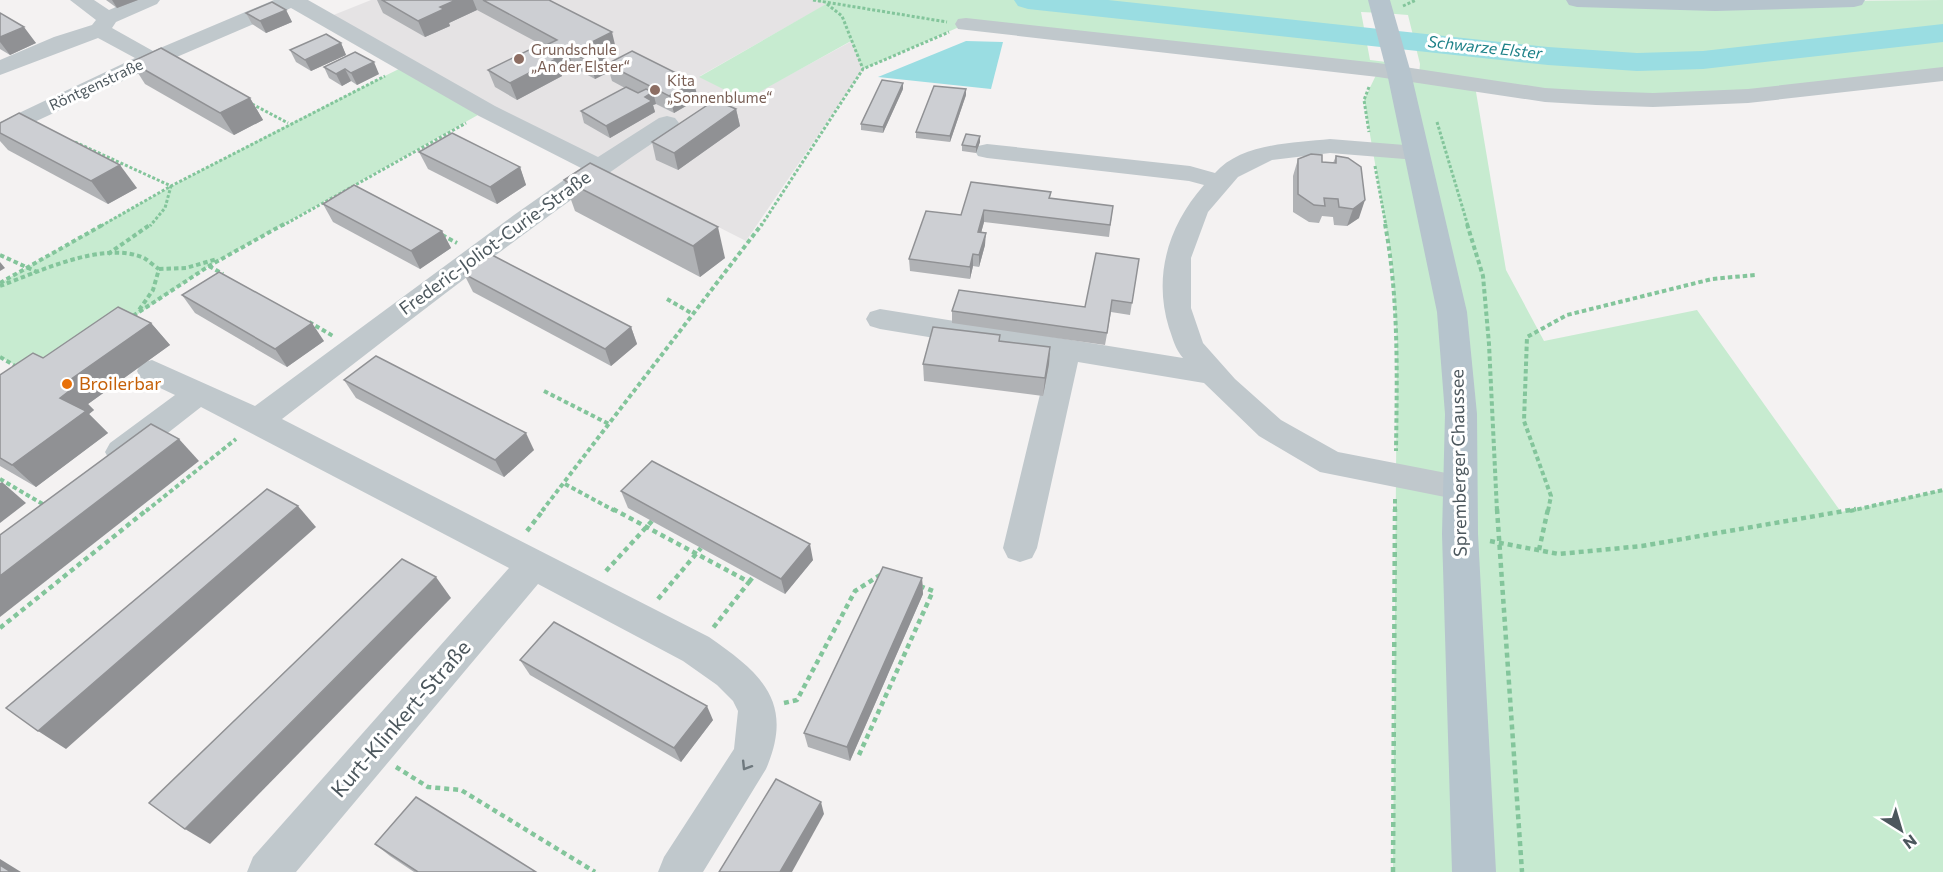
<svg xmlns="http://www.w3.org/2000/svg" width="1943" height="872" font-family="Commissioner,sans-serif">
<rect width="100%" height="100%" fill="#f4f2f2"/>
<!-- education -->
<polygon fill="#e5e3e4" points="371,0 813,0 827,4 700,76 745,99 852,41 863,69 746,241 600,167 326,18"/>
<!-- green -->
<g fill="#c7ebd0">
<polygon points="813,0 1378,0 1382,13 1361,12 1370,60 1395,63 1447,311 1470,872 1393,872 1397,343 1392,261 1364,100 1378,71 966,24 863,69 851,41 745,100 699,77 826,4"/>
<polygon points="1380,0 1566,0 1609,3 1943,0 1943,74 1748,96 1596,98 1419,75 1420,64 1408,15 1383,13"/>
<path d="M407,65L485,111L209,266L42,379L0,357V283C133,205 269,133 407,65Z"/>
<polygon points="1400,74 1475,86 1506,270 1544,341 1697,310 1841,512 1943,490 1943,872 1479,872 1464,415"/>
</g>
<!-- water -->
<polygon fill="#9adde2" points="966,41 1003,42 991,89 878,77"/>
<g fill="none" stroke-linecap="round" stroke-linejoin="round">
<!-- river -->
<polygon fill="#9adde2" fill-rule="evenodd" points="1014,0 1108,0 1548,47 1637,53 1703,51 1943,24 1943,42 1703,69 1637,71 1548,65 1028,9 1018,6"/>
<!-- path-far2 -->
<g stroke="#83c59b" stroke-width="3" stroke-dasharray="3 2" stroke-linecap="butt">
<polyline points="813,0 947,22"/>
<polyline points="827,4 842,16 863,69"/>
<polyline points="1403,6 1416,0"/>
<polyline points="1369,87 1364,100 1369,132"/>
<polyline points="252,104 288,123"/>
<polyline points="1437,122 1468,226"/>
<polyline points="75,142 171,186 165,208 150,226"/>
<polyline points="1375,166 1386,226"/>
<polyline points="101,226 171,186 385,76"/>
<polyline points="282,226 466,123"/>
<polyline points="761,226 863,69 949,32"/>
</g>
<!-- path-far1 -->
<g stroke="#83c59b" stroke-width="4" stroke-dasharray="4.5 3" stroke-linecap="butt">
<path d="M1385,224C1399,299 1397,375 1396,451"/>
<polyline points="1467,224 1483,276 1489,344 1497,511"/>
<polyline points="442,235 457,243"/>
<polyline points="108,254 151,224"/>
<polyline points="0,255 37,272"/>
<polyline points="209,266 223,274"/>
<polyline points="159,269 186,268 217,259"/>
<polyline points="0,283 104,224"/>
<path d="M0,286C38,272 104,240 144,258C149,261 154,266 159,269L153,290L139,310"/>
<polyline points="667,299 691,313"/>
<polyline points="133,316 209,266 284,224"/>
<polyline points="309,322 333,336"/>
<polyline points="0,357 17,367"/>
<polyline points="544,391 609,424"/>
<polyline points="0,479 46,506"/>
<polyline points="565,484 615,511"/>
<polyline points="146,511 236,439"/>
<polyline points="542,511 762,224"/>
<polyline points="1395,511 1395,497"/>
<polyline points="1548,511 1551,496 1524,421 1527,337 1567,315 1712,279 1755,275"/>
<polyline points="1850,511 1943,490"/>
</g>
<!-- path -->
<g stroke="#83c59b" stroke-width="4.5" stroke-dasharray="5 4" stroke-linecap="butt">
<polyline points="613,509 749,582 713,628"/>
<polyline points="1497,509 1522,872"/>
<polyline points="527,531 544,509"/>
<polyline points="1490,541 1559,554 1642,546 1856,509"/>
<polyline points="1539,550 1548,509"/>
<polyline points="606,571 652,521"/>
<polyline points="749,582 753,577"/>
<polyline points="658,599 701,548"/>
<polyline points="0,628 148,509"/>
<polyline points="784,703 797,700 855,591 885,572"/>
<polyline points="859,755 933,591 920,586"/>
<polyline points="396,767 428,787 461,790 595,872"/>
<polyline points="1393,872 1395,509"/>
</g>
<!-- minor -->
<g fill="#c0c8cc" fill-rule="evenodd">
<path d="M70,0H94L109,10L132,0H160L157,4L116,22L112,28L153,51L274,0H308L495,106L598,157L659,118L667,116L675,118L679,123L675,128C539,218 411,320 282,419L709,637C761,673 795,702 766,769L703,872H658L664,857L734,749L738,711L733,701L717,685L683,661L538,584L296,872H247L253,857L509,568L201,407L132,461L121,464L110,461L105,452L110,443L175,395L141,379L137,371L141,363L152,360L255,406L514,215L581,168L479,116L291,8L144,71L0,138V122L135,58L98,38L0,75V60L54,37L92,25L96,20Z"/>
<polygon points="966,18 1378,63 1545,88 1596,91 1653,93 1748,89 1943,67 1943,81 1748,103 1653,107 1596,105 1545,102 1378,77 958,29 955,24 958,19"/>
<path d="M1330,139L1417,146L1426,148L1429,153L1426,158L1417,160L1330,153L1272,160L1238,177L1208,212L1191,258V308L1203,343L1235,379L1281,420L1338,452L1472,478L1476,487L1472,496L1460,500L1320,472L1259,436L1204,383L1078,362L1037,548L1032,558L1020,562L1008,558L1003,548L1049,357L880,329L870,326L866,319L870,312L880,309L1183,358C1175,349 1173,339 1169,328C1153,276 1168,226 1204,185L1189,181L987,158L978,156L975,151L978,146L987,144L1190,166L1215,173C1241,143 1293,143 1330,139Z"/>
</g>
<!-- major -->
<g fill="#b6c4cd" fill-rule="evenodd">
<polygon points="1368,0 1390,0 1411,73 1467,312 1477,414 1478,534 1496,872 1452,872 1442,534 1445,414 1437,312 1387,73"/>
<polygon points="1566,0 1865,0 1862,5 1854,7 1715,11 1577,7 1569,5"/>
</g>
</g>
<!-- wall -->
<g fill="#b0b2b5">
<polygon points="106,0 138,0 117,8"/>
<polygon points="377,0 549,0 616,49 605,55 609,72 595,79 573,67 561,74 562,76 517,100 495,87 488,70 544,46 477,10 449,23 450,26 425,37 383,13"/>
<polygon points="286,10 292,22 266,33 252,24 246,13"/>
<polygon points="0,13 36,43 10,55 0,49"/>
<polygon points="341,43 346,55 311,71 296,62 290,50"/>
<polygon points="131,62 250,98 263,120 234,135 145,84"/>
<polygon points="607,64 698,99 674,113 656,104 653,105 655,112 610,138 584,123 581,111 625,88 612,81"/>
<polygon points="324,67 379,74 357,85 351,81 342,86 329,78"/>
<polygon points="903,89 883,133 861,130 861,124"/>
<polygon points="966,95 950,142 916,138 916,132"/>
<polygon points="736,109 740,126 678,170 656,160 652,142"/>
<polygon points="0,123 137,188 108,204 8,150 0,141"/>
<polygon points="980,136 980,142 976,153 962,151 962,145"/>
<polygon points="419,152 520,167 526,185 497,204 428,169"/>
<polygon points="1336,156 1359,218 1347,226 1334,225 1333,217 1322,216 1319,223 1309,222 1293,212 1293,176 1298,159 1333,163"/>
<polygon points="564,180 725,258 700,277 575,211"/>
<polygon points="1051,192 1050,198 1113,206 1109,237 984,222 981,233 985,245 979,267 973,266 970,279 910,271 909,259 961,215"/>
<polygon points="323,204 442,231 451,248 420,269 333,222"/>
<polygon points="1139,259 1130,315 1111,312 1105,345 952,323 952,311 1085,307"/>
<polygon points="464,274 631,327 637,344 611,366 473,292"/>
<polygon points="182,295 324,341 287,367 195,313"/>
<polygon points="151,323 170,345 88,404 94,410 89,414 108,433 36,487 0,466 0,375 43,358"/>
<polygon points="1050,347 1049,364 1043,396 924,381 923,364"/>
<polygon points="344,380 534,450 504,477 356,398"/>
<polygon points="621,491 813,560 785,594 628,508"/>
<polygon points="922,578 923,594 850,761 808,747 804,733"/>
<polygon points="520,660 713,720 681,762 530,675"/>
<polygon points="375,844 536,872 414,872 390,856"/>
</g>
<!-- shaded-wall -->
<g fill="#909194">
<polygon points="112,0 138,0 117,8"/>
<polygon points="456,0 473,0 477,10 449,23 450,26 425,37 418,21 440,7"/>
<polygon points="286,10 292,22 266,33 260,21"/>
<polygon points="24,27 36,43 10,55 0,42 0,37"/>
<polygon points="612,32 616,49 605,55 609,72 595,79 590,62 586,45"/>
<polygon points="341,43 346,55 311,71 305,60"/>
<polygon points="568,50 573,67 561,74 562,76 517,100 510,83"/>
<polygon points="374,62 379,74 357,85 351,73"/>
<polygon points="345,69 351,81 342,86 336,74"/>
<polygon points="694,82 698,99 674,113 669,96"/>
<polygon points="903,83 903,89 883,133 883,127"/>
<polygon points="966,89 966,95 950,142 950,136"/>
<polygon points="653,92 656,104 653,105 655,112 610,138 606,126 645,97"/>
<polygon points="250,98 263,120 234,135 220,113"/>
<polygon points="736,109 740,126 678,170 674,153"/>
<polygon points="980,136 980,142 976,153 976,147"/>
<polygon points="120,165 137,188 108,204 91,181"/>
<polygon points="520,167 526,185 497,204 490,187"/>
<polygon points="1365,200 1359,218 1347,226 1353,209"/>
<polygon points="984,210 984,222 978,244 978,232"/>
<polygon points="718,227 725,258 700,277 693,246"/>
<polygon points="442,231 451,248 420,269 411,251"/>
<polygon points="986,233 985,245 979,267 979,255"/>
<polygon points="973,254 973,266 970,279 970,267"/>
<polygon points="0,262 5,268 0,271"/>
<polygon points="151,323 170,345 88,404 94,410 89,414 108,433 36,487 12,465 60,398 64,384"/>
<polygon points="312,323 324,341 287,367 275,349"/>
<polygon points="631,327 637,344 611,366 605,349"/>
<polygon points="1050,347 1049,364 1043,396 1045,378"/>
<polygon points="526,433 534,450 504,477 495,460"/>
<polygon points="179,439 199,461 0,617 0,576"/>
<polygon points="2,482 26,503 0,523 0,483"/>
<polygon points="298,506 316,527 66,749 38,731"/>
<polygon points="810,544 813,560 785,594 781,579"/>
<polygon points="436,577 451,598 210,844 185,829"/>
<polygon points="922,578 923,594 850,761 847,747"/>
<polygon points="707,706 713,720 681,762 674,748"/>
<polygon points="821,802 824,814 792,872 780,872"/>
<polygon points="0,859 21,872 11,872 0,865"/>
</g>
<!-- building -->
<g fill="#cdcfd3" stroke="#909194" stroke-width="1.5">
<polygon points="382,0 456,0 440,7 444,9 418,21"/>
<polygon points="483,0 549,0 612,32 586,45 604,55 590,62 568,50 554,58 556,59 510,83 488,70 535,47 538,49 557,40"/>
<polygon points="272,2 286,10 260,21 246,13"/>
<polygon points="0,13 24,27 0,37"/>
<polygon points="326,34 341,43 305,60 290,50"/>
<polygon points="161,48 250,98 220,113 131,62"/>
<polygon points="632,51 694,82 669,96 607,64"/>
<polygon points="355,52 374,62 351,73 345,69 336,74 324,67"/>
<polygon points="882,80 903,83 883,127 861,124"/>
<polygon points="934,86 966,89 950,136 916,132"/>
<polygon points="626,87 638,93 646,89 653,92 645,97 652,101 606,126 581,111"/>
<polygon points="715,100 736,109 674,153 652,142"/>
<polygon points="19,113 120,165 91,181 0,133 0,123"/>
<polygon points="452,133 520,167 490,187 419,152"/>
<polygon points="966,134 980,136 976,147 962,145"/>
<polygon points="1311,154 1322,155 1322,162 1336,163 1336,156 1348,158 1361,167 1365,200 1353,209 1339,207 1338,199 1324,198 1325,206 1314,205 1298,194 1298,159"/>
<polygon points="590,163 718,227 693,246 564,180"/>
<polygon points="971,182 1051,192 1049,198 1113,206 1110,225 984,210 978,232 986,233 979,255 973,254 970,267 909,259 926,211 961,215"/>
<polygon points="354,185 442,231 411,251 323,204"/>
<polygon points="1096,253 1139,259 1132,303 1112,300 1107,333 952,311 959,290 1085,307"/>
<polygon points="492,255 631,327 605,349 464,274"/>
<polygon points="219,272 312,323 275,349 182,295"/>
<polygon points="118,307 151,323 64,384 73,388 60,398 86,411 12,465 0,458 0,375 33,353 43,358"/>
<polygon points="933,327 1000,335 999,341 1050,347 1045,378 923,364"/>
<polygon points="376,356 526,433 495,460 344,380"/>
<polygon points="151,424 179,439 0,576 0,535"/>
<polygon points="652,461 810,544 781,579 621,491"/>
<polygon points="267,489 298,506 38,731 6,708"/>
<polygon points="402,559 436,577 185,829 149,803"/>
<polygon points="883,567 922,578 847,747 804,733"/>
<polygon points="554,622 707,706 674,748 520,660"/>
<polygon points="776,779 821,802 780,872 719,872"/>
<polygon points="416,797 536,872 418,872 375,844"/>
<polygon points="0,865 11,872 0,872"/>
</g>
<!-- one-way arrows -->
<defs><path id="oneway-chevron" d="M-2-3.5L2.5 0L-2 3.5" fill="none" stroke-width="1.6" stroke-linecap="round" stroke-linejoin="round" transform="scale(1.5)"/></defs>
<use stroke="#6f797e" href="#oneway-chevron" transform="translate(746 766) rotate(122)"/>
<!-- markers -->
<g fill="#8d6e63" stroke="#fff" stroke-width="2">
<circle cx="519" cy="59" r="6"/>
<circle cx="655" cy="90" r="6"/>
</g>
<circle fill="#e8710a" stroke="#fff" stroke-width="2" cx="67" cy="384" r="6"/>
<g text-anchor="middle" stroke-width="6" stroke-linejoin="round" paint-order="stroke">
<!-- far-education labels -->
<g font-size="15" fill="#785e54" stroke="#fff" text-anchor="start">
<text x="531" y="55">Grundschule<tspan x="531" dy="17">„An der Elster“</tspan></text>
<text x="667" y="86">Kita<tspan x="667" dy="17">„Sonnenblume“</tspan></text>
</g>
<!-- far-street labels -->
<g font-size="15" fill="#4c575d" stroke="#fff">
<text transform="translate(96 85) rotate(-25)" y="5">Röntgenstraße</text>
</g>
<!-- far-water labels -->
<g font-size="16" font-style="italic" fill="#1d8188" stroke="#fff">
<text transform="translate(1485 47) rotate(6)" y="6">Schwarze Elster</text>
</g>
<!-- street labels -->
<g font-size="18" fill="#4c575d" stroke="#fff">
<text transform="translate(495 243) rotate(-36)" y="6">Frederic-Joliot-Curie-Straße</text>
<text transform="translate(1459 463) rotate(-91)" y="6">Spremberger Chaussee</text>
</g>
<!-- food labels -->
<g font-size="18" fill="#c56008" stroke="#fff" text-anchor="start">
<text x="79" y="390">Broilerbar</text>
</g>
<!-- near-street labels -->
<g font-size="21" fill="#4c575d" stroke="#fff">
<text transform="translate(401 719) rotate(-49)" y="7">Kurt-Klinkert-Straße</text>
</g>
</g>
<!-- north arrow -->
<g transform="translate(1901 830) rotate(143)" stroke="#ffffff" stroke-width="4.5" paint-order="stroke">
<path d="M0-4.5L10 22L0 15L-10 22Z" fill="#4c575d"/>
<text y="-9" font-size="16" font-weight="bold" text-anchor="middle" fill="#4c575d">N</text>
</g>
</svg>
